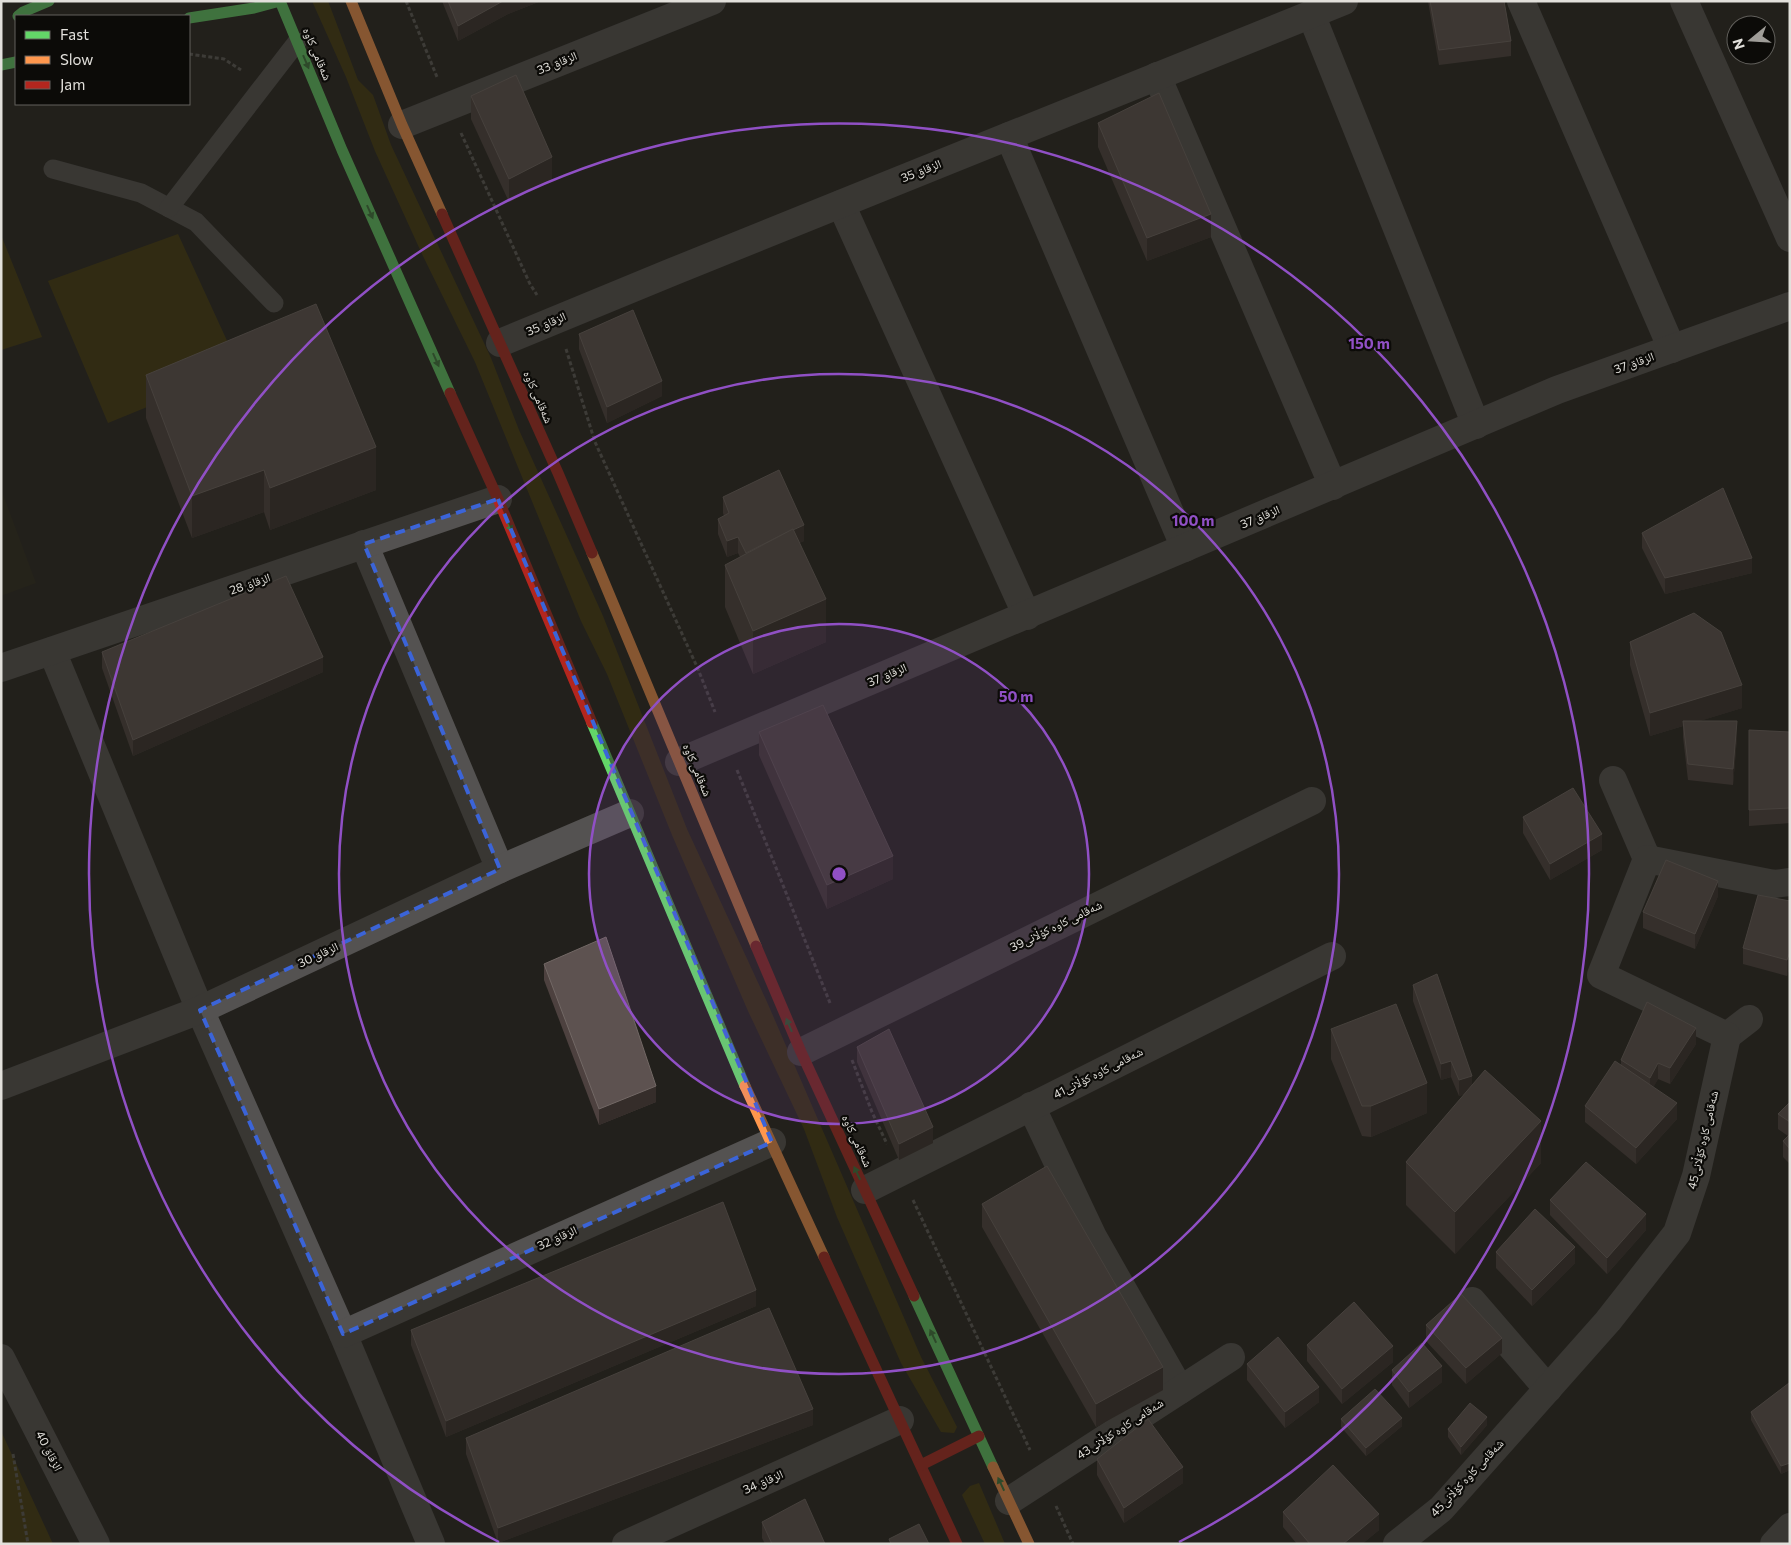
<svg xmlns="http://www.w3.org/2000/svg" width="1791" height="1545" font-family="Commissioner,'Noto Naskh Arabic',sans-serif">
<rect width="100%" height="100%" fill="#22201c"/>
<!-- built -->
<polygon fill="#292619" points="1,489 36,583 1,596"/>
<!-- green -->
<g fill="#44390a">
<polygon points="312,1 328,1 358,80 373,95 391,145 491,358 519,430 603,616 687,829 767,1002 921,1357 957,1427 954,1433 941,1432 901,1363 837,1217 804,1129 748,1011 672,835 607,674 581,621 475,362 422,254 375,151 346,77"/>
<polygon points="178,234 240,369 108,423 48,281"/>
<polygon points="1,235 42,337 1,350"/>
<polygon points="1,1431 53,1544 1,1544"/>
<polygon points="979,1483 1005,1544 985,1544 962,1495 970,1486"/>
</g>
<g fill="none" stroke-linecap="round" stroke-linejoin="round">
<!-- path -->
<g stroke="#5d5c59" stroke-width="3" stroke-dasharray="4 2.5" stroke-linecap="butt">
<polyline points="406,1 437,77"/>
<polyline points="189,54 224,59 241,70"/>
<polyline points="461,133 530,284 537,295"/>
<polyline points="566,349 595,442 698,669 715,712"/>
<polyline points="737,770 830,1003"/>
<polyline points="852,1060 872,1112 887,1144"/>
<polyline points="913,1200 1030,1450"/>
<polyline points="13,1454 28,1544"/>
<polyline points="1056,1506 1073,1544"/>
</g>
<!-- lane -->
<g stroke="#545251" stroke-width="19">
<polyline points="53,169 141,193 196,222 274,303"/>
<polyline points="169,208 297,42"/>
</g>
<!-- street -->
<g stroke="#545251" stroke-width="28">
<polyline points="1521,1 1672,349"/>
<polyline points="1684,1 1790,238"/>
<polyline points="1311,14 1476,425"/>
<polyline points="1157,76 1333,486"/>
<polyline points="402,125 712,1"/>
<polyline points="1009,136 1185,548"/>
<polyline points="841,204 1027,616"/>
<polyline points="500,343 672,272 1344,1"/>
<polyline points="364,544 500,869"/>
<polyline points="52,651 200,1010 343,1334 431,1544"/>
<polyline points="1,668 498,499"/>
<polyline points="679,762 1557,390 1790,306"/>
<polyline points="1613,780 1647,859"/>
<polyline points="1727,1036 1749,1019"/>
<polyline points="801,1052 1312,801"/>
<polyline points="1,1086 200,1010 500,869 630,813"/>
<polyline points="1031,1106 1093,1237 1180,1390"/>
<polyline points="865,1190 1332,956"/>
<polyline points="1472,1301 1548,1389"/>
<polyline points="343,1334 772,1142"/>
<polyline points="1,1358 96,1544"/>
<polyline points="1009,1501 1231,1357"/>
<polyline points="626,1544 900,1420"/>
<polyline points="1397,1544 1441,1509 1608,1321 1677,1233 1696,1176 1727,1036 1601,975 1647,859 1774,884 1790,882"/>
<polyline points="1774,1544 1790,1527"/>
</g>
<!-- fast -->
<g stroke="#63d668" stroke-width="11">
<polyline points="280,1 342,150 450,393"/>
<polyline points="18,16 23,12 49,1"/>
<polyline points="189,18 254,8 280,1"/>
<polyline points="1,65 16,62"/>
<polyline points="592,723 745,1086"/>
<polyline points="914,1296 993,1467"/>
</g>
<!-- slow -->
<g stroke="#ff974d" stroke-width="11">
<polyline points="351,1 402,125 442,214"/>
<polyline points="592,553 756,946"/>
<polyline points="745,1086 824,1257"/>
<polyline points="993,1467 1029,1544"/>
</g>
<!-- jam -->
<g stroke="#b3261e" stroke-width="11">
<polyline points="442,214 558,473 592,553"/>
<polyline points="450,393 498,499 592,723"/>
<polyline points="756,946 801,1052 914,1296"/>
<polyline points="824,1257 957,1544"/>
<polyline points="921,1465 979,1436"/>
</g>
</g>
<!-- wall -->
<g fill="#4d413f">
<polygon points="442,1 541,1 508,14 458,41"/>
<polygon points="1428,1 1504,1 1511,41 1511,56 1439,65"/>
<polygon points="471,96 552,180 509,202 471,119"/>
<polygon points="1098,123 1211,237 1147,261 1098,147"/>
<polygon points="579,334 662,396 607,423 579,349"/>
<polygon points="146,375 376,490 270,530 264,512 192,538 146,418"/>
<polygon points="723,497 804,541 799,543 826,642 753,674 725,607 725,565 740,557 738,553 727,557 718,534 718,519 724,516 723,513"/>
<polygon points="1642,533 1752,573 1665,594 1642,548"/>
<polygon points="1630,642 1742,708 1699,721 1737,737 1733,785 1688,780 1683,737 1683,726 1650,736 1630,665"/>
<polygon points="102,652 323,672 133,756 102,668"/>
<polygon points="1749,730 1790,732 1790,823 1749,826"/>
<polygon points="759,732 893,879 827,909 759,755"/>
<polygon points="1523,817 1602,850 1550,880 1523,833"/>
<polygon points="1718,896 1695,949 1643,928 1643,912"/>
<polygon points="1790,901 1790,967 1787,976 1743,964 1743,948"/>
<polygon points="544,964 656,1102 599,1125 544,980"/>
<polygon points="1413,985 1472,1086 1541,1163 1455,1254 1406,1205 1406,1162 1465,1094 1459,1096 1451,1077 1441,1080 1413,1001"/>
<polygon points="1331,1029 1427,1113 1371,1137 1362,1136 1331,1059"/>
<polygon points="1696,1044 1670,1084 1658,1079 1653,1087 1677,1119 1636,1164 1585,1122 1585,1106 1621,1066 1621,1060"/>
<polygon points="857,1047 933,1143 899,1160 857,1062"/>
<polygon points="1790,1102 1790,1164 1783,1157 1783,1141 1788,1136 1778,1129 1778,1114"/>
<polygon points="1550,1200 1646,1230 1607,1274 1550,1215"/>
<polygon points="982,1204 1163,1390 1096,1427 982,1227"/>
<polygon points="1496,1252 1575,1263 1532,1306 1496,1268"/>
<polygon points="756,1306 446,1437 411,1345 411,1330"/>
<polygon points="1426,1325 1502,1353 1466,1384 1426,1341"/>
<polygon points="1307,1345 1393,1362 1342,1404 1307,1361"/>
<polygon points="1247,1364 1319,1402 1285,1428 1247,1380"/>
<polygon points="1392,1370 1442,1382 1409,1408 1392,1385"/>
<polygon points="1790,1384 1790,1470 1781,1474 1751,1420 1751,1412"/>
<polygon points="1341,1419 1402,1426 1366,1456 1341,1427"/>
<polygon points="813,1425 498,1543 466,1454 466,1438"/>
<polygon points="1487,1425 1461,1455 1448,1437 1448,1429"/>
<polygon points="1097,1459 1183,1483 1124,1523 1097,1475"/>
<polygon points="1283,1512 1379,1530 1362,1544 1297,1544 1283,1527"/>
<polygon points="762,1522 825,1544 765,1544 762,1538"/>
</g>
<!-- shaded-wall -->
<g fill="#352d2a">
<polygon points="503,1 541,1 508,14 458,41 458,26"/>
<polygon points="552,157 552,180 509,202 509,179"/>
<polygon points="1211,214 1211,237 1147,261 1147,238"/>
<polygon points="662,381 662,396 607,423 607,407"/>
<polygon points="376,447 376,490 270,530 270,488"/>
<polygon points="264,470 264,512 192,538 192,496"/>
<polygon points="804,525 804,541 746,569 746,553"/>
<polygon points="738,537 738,553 727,557 727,541"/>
<polygon points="1752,558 1752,573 1665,594 1665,578"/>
<polygon points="826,599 826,642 753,674 753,631"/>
<polygon points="323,657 323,672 133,756 133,740"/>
<polygon points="1742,685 1742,708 1684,726 1683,721 1683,726 1650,736 1650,713"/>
<polygon points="1737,721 1737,737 1733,785 1733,769"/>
<polygon points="1602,834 1602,850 1550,880 1550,864"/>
<polygon points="893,856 893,879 827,909 827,885"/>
<polygon points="1718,881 1718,896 1695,949 1695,934"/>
<polygon points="1790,952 1790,967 1787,976 1787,960"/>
<polygon points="1696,1028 1696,1044 1670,1084 1670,1068"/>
<polygon points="1451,1061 1451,1077 1441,1080 1441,1064"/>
<polygon points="1658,1063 1658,1079 1650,1094 1650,1078"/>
<polygon points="1472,1076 1472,1092 1459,1096 1459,1080"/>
<polygon points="1427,1083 1427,1113 1371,1137 1371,1106"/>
<polygon points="656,1086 656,1102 599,1125 599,1109"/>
<polygon points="1677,1103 1677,1119 1636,1164 1636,1148"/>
<polygon points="1541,1121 1541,1163 1455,1254 1455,1212"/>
<polygon points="933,1127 933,1143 899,1160 899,1144"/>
<polygon points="1646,1214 1646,1230 1607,1274 1607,1258"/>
<polygon points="1575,1247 1575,1263 1532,1306 1532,1290"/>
<polygon points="756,1290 756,1306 446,1437 446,1421"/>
<polygon points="1502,1338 1502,1353 1466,1384 1466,1368"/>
<polygon points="1393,1346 1393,1362 1342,1404 1342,1389"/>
<polygon points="1442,1366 1442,1382 1409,1408 1409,1392"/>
<polygon points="1163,1367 1163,1390 1096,1427 1096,1404"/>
<polygon points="1319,1387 1319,1402 1285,1428 1285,1412"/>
<polygon points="813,1409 813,1425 498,1543 498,1528"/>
<polygon points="1487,1417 1487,1425 1461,1455 1461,1447"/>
<polygon points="1402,1418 1402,1426 1366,1456 1366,1448"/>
<polygon points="1790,1463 1790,1470 1781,1474 1781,1466"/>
<polygon points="1183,1467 1183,1483 1124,1523 1124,1508"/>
<polygon points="1379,1514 1379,1530 1362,1544 1343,1544"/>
</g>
<!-- building -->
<g fill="#5d5250" stroke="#726865">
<polygon points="448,1 503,1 458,26"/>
<polygon points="1430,1 1504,1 1511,41 1439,50"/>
<polygon points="516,75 552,157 509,179 471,96"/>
<polygon points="1159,93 1211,214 1147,238 1098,123"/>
<polygon points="316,304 376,447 270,488 264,470 192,496 146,375"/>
<polygon points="633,310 662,381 607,407 579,334"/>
<polygon points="779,470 804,525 793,530 793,529 746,553 738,537 727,541 718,519 729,513 723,497"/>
<polygon points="1723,488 1752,558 1665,578 1642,533"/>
<polygon points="793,529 826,599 753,631 725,565"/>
<polygon points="286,576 323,657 133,740 102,652"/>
<polygon points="1694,613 1721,632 1742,685 1650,713 1630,642"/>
<polygon points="823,705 893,856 827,885 759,732"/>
<polygon points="1683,721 1737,721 1733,769 1688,764"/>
<polygon points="1749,730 1790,732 1790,808 1749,810"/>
<polygon points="1573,788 1602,834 1550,864 1523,817"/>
<polygon points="1666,860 1718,881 1695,934 1643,912"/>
<polygon points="1758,895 1790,901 1790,952 1787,960 1743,948"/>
<polygon points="606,937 656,1086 599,1109 544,964"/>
<polygon points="1437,974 1472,1076 1459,1080 1451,1061 1441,1064 1413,985"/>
<polygon points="1647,1002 1696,1028 1670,1068 1658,1063 1650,1078 1621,1060"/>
<polygon points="1396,1004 1427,1083 1371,1106 1362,1106 1331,1029"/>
<polygon points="889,1029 933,1127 899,1144 857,1047"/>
<polygon points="1615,1061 1677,1103 1636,1148 1585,1106"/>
<polygon points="1485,1070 1541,1121 1455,1212 1406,1162"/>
<polygon points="1790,1102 1790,1122 1778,1114"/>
<polygon points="1790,1134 1790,1149 1783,1141"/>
<polygon points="1586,1162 1646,1214 1607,1258 1550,1200"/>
<polygon points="1047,1166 1163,1367 1096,1404 982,1204"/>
<polygon points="723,1202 756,1290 446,1421 411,1330"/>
<polygon points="1535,1209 1575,1247 1532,1290 1496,1252"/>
<polygon points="1461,1294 1502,1338 1466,1368 1426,1325"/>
<polygon points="1354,1302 1393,1346 1342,1389 1307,1345"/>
<polygon points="769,1308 813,1409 498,1528 466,1438"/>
<polygon points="1278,1337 1319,1387 1285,1412 1247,1364"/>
<polygon points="1422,1343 1442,1366 1409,1392 1392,1370"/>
<polygon points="1789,1383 1790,1384 1790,1463 1781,1466 1751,1412"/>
<polygon points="1375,1389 1402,1418 1366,1448 1341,1419"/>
<polygon points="1470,1403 1487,1417 1461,1447 1448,1429"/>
<polygon points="1148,1419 1183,1467 1124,1508 1097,1459"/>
<polygon points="1333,1465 1379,1514 1343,1544 1310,1544 1283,1512"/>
<polygon points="805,1499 825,1544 772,1544 762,1522"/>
<polygon points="919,1524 929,1544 891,1544 889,1539"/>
</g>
<!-- one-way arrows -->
<defs><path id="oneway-solid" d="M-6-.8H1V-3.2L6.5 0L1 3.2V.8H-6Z" transform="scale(1.25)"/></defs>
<g fill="#3c7b3d">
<use href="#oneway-solid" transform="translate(306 62) rotate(67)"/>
<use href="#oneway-solid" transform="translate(370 212) rotate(66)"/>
<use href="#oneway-solid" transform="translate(436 360) rotate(66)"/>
<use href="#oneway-solid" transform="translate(509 525) rotate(67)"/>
<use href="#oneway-solid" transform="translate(789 1025) rotate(-113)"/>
<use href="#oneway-solid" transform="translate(857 1173) rotate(-115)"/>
<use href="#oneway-solid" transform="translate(933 1336) rotate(-115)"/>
<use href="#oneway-solid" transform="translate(1001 1484) rotate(-115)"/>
</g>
<!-- marked area -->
<path d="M0 0H1791V1545H0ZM498,499L772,1142L343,1334L200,1010L500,869L364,544Z" fill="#22201c" fill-opacity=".55" fill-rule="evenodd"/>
<path fill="none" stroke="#3b64d8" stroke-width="4" stroke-dasharray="10 6" stroke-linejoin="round" d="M498,499L772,1142L343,1334L200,1010L500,869L364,544Z"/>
<!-- distance rings -->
<circle cx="839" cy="874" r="250" fill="#9050c5" fill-opacity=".12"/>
<g fill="none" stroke="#9050c5" stroke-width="2.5">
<circle cx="839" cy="874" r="250"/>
<circle cx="839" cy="874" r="500"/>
<path d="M499 1542A750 750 0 1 1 1179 1542"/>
</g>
<g text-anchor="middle" stroke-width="4.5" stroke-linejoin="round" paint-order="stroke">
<!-- street labels -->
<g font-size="12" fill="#e2e0db" stroke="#0c0b08">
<text transform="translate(317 54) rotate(67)" y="4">شەقامی کاوە</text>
<text transform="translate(557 63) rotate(-22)" y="4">الزقاق 33</text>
<text transform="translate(921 171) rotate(-22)" y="4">الزقاق 35</text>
<text transform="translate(546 324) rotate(-23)" y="4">الزقاق 35</text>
<text transform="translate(1634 363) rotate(-20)" y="4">الزقاق 37</text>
<text transform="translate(538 397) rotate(66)" y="4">شەقامی کاوە</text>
<text transform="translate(1260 517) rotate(-23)" y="4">الزقاق 37</text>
<text transform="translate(250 584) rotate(-19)" y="4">الزقاق 28</text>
<text transform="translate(887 675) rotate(-23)" y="4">الزقاق 37</text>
<text transform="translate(697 770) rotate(67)" y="4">شەقامی کاوە</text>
<text transform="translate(1056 926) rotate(-26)" y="4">شەقامی کاوە کۆڵانی39</text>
<text transform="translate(318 955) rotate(-25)" y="4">الزقاق 30</text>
<text transform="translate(1098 1073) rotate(-27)" y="4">شەقامی کاوە کۆڵانی41</text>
<text transform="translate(1703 1140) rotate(-77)" y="4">شەقامی کاوە کۆڵانی45</text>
<text transform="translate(857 1141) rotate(65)" y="4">شەقامی کاوە</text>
<text transform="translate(557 1238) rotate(-24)" y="4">الزقاق 32</text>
<text transform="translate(1120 1429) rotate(-33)" y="4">شەقامی کاوە کۆڵانی43</text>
<text transform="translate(49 1451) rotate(63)" y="4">الزقاق 40</text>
<text transform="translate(1467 1478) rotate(-47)" y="4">شەقامی کاوە کۆڵانی45</text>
<text transform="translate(763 1482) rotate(-24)" y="4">الزقاق 34</text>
</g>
</g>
<circle cx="839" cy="874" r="8" fill="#9050c5" stroke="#0c0b08" stroke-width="2.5"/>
<g font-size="15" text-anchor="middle" font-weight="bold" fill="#9050c5" stroke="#0c0b08" stroke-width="4.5" stroke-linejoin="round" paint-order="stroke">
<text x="1369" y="349">150 m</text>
<text x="1193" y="526">100 m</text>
<text x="1016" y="702">50 m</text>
</g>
<!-- border -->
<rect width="1791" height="1545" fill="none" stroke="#e2e0db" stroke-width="5"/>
<!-- legend -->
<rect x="15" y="15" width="175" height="90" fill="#0c0b08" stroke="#62605c"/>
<rect x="25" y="31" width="25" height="8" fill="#63d668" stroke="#62605c"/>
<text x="60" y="40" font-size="15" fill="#e2e0db">Fast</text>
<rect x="25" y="56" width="25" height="8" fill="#ff974d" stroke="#62605c"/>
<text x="60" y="65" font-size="15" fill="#e2e0db">Slow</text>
<rect x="25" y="81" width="25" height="8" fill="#b3261e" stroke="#62605c"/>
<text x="60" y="90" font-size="15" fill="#e2e0db">Jam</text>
<!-- north arrow -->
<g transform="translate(1751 40) rotate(252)"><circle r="24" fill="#0c0b08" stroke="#62605c"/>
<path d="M0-4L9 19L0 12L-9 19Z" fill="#9f9d98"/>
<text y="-8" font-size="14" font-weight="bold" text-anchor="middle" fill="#e2e0db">N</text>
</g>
</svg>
